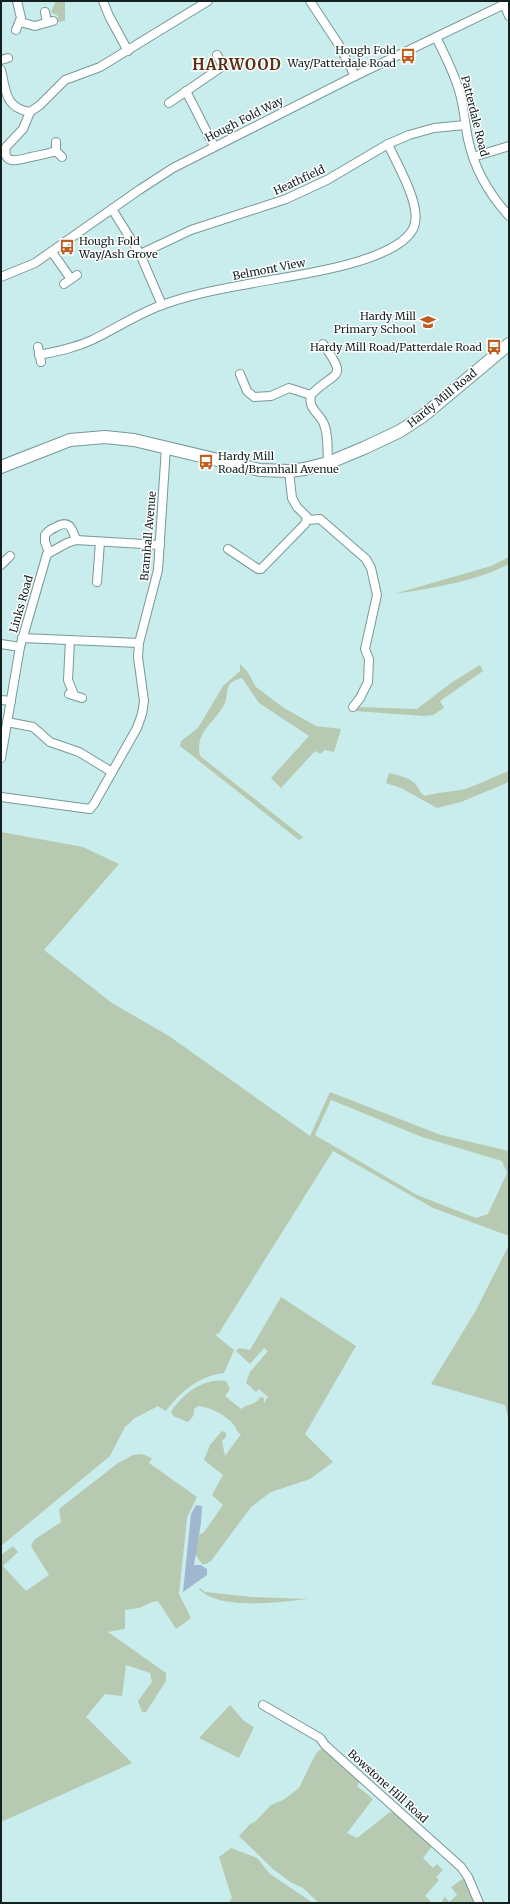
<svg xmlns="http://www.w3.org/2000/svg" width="510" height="1904" font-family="Merriweather,serif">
<rect width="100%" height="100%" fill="#c9edec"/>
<!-- green -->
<g fill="#b7c9b0" fill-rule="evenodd">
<polygon points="56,1 65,1 65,21 58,22 58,16 51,12"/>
<path d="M509,557V564C474,582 433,588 394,594L491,566Z"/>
<path d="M240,664L247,671L256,687L284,708L316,726L341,729L334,752L325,750L320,754L315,751L281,788L271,778L309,736L259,703L242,678C221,683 231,694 223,707C212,725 195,732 200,756L303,837L299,840L180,746L181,741L198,728L223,686L240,671Z"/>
<polygon points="480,665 483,671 440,701 444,708 433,715 424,716 355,711 357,707 417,709 451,683"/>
<path d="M509,771V782L461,802L437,808L401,788L386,783L389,773C398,775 412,778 417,786C420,791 420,793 425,796C437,792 452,792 465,789C480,784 495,776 509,771Z"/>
<path d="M1,832L83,847L119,864L44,950L112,1003L169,1036L310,1136L330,1092L441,1135L509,1151V1236L433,1208L333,1151L219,1333L215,1335L234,1350L224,1373C199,1376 181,1391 166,1411L158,1406L135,1418L125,1427L110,1456L1,1546ZM331,1100L422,1137L502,1161L507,1173L488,1214L476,1218L417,1195L315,1135Z"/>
<polygon points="509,1245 509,1423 505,1405 431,1384 475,1312"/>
<path d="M281,1297L356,1346L305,1434L333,1462L310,1479L271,1492L251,1507L211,1561L206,1564H202L195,1554L199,1535L204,1532L223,1505L212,1495L223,1475L204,1460L210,1445L222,1431L226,1433V1437L222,1441L225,1456L241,1434C236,1432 237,1429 234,1425C226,1415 210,1407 198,1406L194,1409C195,1415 192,1418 188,1422L173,1416L171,1412C182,1394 204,1377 226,1381L230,1389L225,1396L241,1409C248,1403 254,1407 260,1397L264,1398V1403L268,1397L259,1389L256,1392L246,1383L250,1372L268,1351L264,1348L250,1364L236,1351L239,1348L250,1350Z"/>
<polygon points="142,1454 152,1458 149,1463 197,1497 187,1518 179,1594 191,1618 176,1629 158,1601 152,1602 139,1608 125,1610 125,1629 108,1632 166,1673 166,1681 146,1712 142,1712 138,1701 152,1682 150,1673 126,1665 122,1696 105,1694 86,1717 132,1763 1,1822 1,1555 13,1546 18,1552 3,1566 26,1591 49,1575 31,1546 34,1540 61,1522 59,1509 118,1463 133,1455"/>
<path d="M200,1588L205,1592L252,1597L308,1599C280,1602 220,1611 199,1589Z"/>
<polygon points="230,1705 244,1721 254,1727 239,1758 199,1738"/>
<polygon points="322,1749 326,1750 360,1781 357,1786 373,1799 347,1833 357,1838 390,1812 398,1813 433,1845 423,1858 433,1868 437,1864 443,1870 436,1877 439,1880 425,1896 431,1901 429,1903 319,1903 303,1888 292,1883 273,1869 239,1836 250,1824 256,1821 271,1805 283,1800 299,1788 314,1757 318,1751"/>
<polygon points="231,1848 257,1858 270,1874 313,1903 231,1903 230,1900 232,1898 219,1857"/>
<polygon points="464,1878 475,1903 443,1903 442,1900 445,1897 449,1902 457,1895 451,1887"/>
</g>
<!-- water -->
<polygon fill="#a1b7d0" points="196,1505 202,1506 201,1523 194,1565 201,1565 207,1569 207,1575 183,1592 191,1514"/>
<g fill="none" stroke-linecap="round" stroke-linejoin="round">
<defs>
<g id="street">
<polyline points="103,1 109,16 128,51"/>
<polyline points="310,1 339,45 355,76"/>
<polyline points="504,4 509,16"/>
<polyline points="45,12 47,22"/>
<polyline points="20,22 35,26 53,21"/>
<polyline points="16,30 21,18 17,1"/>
<path d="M436,37C445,56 455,74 460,94C464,108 465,124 468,139C474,168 489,194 509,216"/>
<polyline points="1,60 8,58"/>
<path d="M1,70C6,91 5,108 30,112L40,105L65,80L100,67L208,1"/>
<polyline points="186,91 214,146"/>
<polyline points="169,103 223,66 217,55"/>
<path d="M30,112L23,129L6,147C2,167 22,159 31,157C40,155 47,154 56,151"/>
<polyline points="56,142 56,151 62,157"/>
<polyline points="473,157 509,146"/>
<polyline points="112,209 140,254 162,305"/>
<polyline points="52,252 71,279"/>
<polyline points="140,254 191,230 286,199 327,180 388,144 409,135 434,128 465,125"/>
<polyline points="1,277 35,263 139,190 173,168 355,76 509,2"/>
<polyline points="64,284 77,275"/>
<polyline points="38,347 41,362"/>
<path d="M39,355C58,351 75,348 92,340C115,329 137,314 162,305C191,294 222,289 253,283C290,276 394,264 413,229C424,208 397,165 388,144"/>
<path d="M240,374L247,391L254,397L271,396L289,388L311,395C308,409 318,412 323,422C329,433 327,451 328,463"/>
<path d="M311,395C334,370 350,381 323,344"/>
<polyline points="307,520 320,519 366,559 371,568 377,595 365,649 369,659 368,682 360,698 353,707"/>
<polyline points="228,549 258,569 261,569 305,524 307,517 297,507 292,498 289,471"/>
<path d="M49,552L45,542V535C48,531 51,529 56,527C70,519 72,529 76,540"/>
<polyline points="1,565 10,556"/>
<polyline points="97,582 100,542"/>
<polyline points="22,638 139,643"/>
<polyline points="70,640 68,680 74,695"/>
<polyline points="1,644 20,647"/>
<polyline points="69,694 82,698"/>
<polyline points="1,700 11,701"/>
<polyline points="7,722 33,727 50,742 79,752 112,772"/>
<polyline points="1,758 20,647 47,554 67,543 76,540 160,545"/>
<polyline points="1,797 90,809 94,804 137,728 142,714 144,701 138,657 139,643 158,570 166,447"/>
<polyline points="263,1705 320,1738 325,1745 461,1867 468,1877 479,1903"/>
</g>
<polyline id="secondary" points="1,467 70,440 105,437 134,440 260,470 289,471 304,469 328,463 364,448 400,431 423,416 509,344"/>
</defs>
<!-- street casing -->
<use href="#street" stroke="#779998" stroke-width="10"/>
<!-- secondary casing -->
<use href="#secondary" stroke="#779998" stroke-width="14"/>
<!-- street -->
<use href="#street" stroke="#fff" stroke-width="8"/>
<!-- secondary -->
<use href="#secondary" stroke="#fff" stroke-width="12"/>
</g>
<!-- icons -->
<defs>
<symbol id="bus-bare" viewBox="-9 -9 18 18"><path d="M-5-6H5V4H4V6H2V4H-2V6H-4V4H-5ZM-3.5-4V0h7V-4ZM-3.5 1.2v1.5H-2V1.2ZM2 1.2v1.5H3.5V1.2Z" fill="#be5d1d" stroke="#fff" stroke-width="2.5" paint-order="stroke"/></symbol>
<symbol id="school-bare" viewBox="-9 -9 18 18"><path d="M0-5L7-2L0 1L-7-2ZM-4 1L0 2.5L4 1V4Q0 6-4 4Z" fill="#be5d1d" stroke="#fff" stroke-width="2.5" paint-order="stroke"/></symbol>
</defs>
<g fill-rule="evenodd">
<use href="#bus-bare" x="397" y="45" width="22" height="22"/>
<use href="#bus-bare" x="56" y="236" width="22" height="22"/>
<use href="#school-bare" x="417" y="311" width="22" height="22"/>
<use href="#bus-bare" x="483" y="336" width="22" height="22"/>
<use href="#bus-bare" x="195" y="451" width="22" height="22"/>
</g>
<g text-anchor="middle" stroke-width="3" stroke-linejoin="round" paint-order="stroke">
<!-- poi labels -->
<g font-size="11" fill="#132121" stroke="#fff" text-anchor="end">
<text x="396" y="54">Hough Fold<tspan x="396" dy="13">Way/Patterdale Road</tspan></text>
<text x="79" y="245" text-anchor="start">Hough Fold<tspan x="79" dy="13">Way/Ash Grove</tspan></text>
<text x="416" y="320">Hardy Mill<tspan x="416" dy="13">Primary School</tspan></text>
<text x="482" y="351">Hardy Mill Road/Patterdale Road</text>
<text x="218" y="460" text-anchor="start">Hardy Mill<tspan x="218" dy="13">Road/Bramhall Avenue</tspan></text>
</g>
<!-- street labels -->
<g font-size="11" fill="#132121" stroke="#fff">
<text transform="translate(475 116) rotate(76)" y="4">Patterdale Road</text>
<text transform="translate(244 119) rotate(-27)" y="4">Hough Fold Way</text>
<text transform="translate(299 180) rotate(-25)" y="4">Heathfield</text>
<text transform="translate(269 269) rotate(-11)" y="4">Belmont View</text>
<text transform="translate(442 398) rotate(-39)" y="4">Hardy Mill Road</text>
<text transform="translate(148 536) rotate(-85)" y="4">Bramhall Avenue</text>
<text transform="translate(21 604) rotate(-74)" y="4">Links Road</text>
<text transform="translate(388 1786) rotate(42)" y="4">Bowstone Hill Road</text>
</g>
<!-- district labels -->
<g font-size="15" font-weight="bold" letter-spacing="1" fill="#5c2c0f" stroke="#fff">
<text x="237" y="70">HARWOOD</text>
</g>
</g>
<!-- border -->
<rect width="510" height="1904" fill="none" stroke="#132121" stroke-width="4"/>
</svg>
